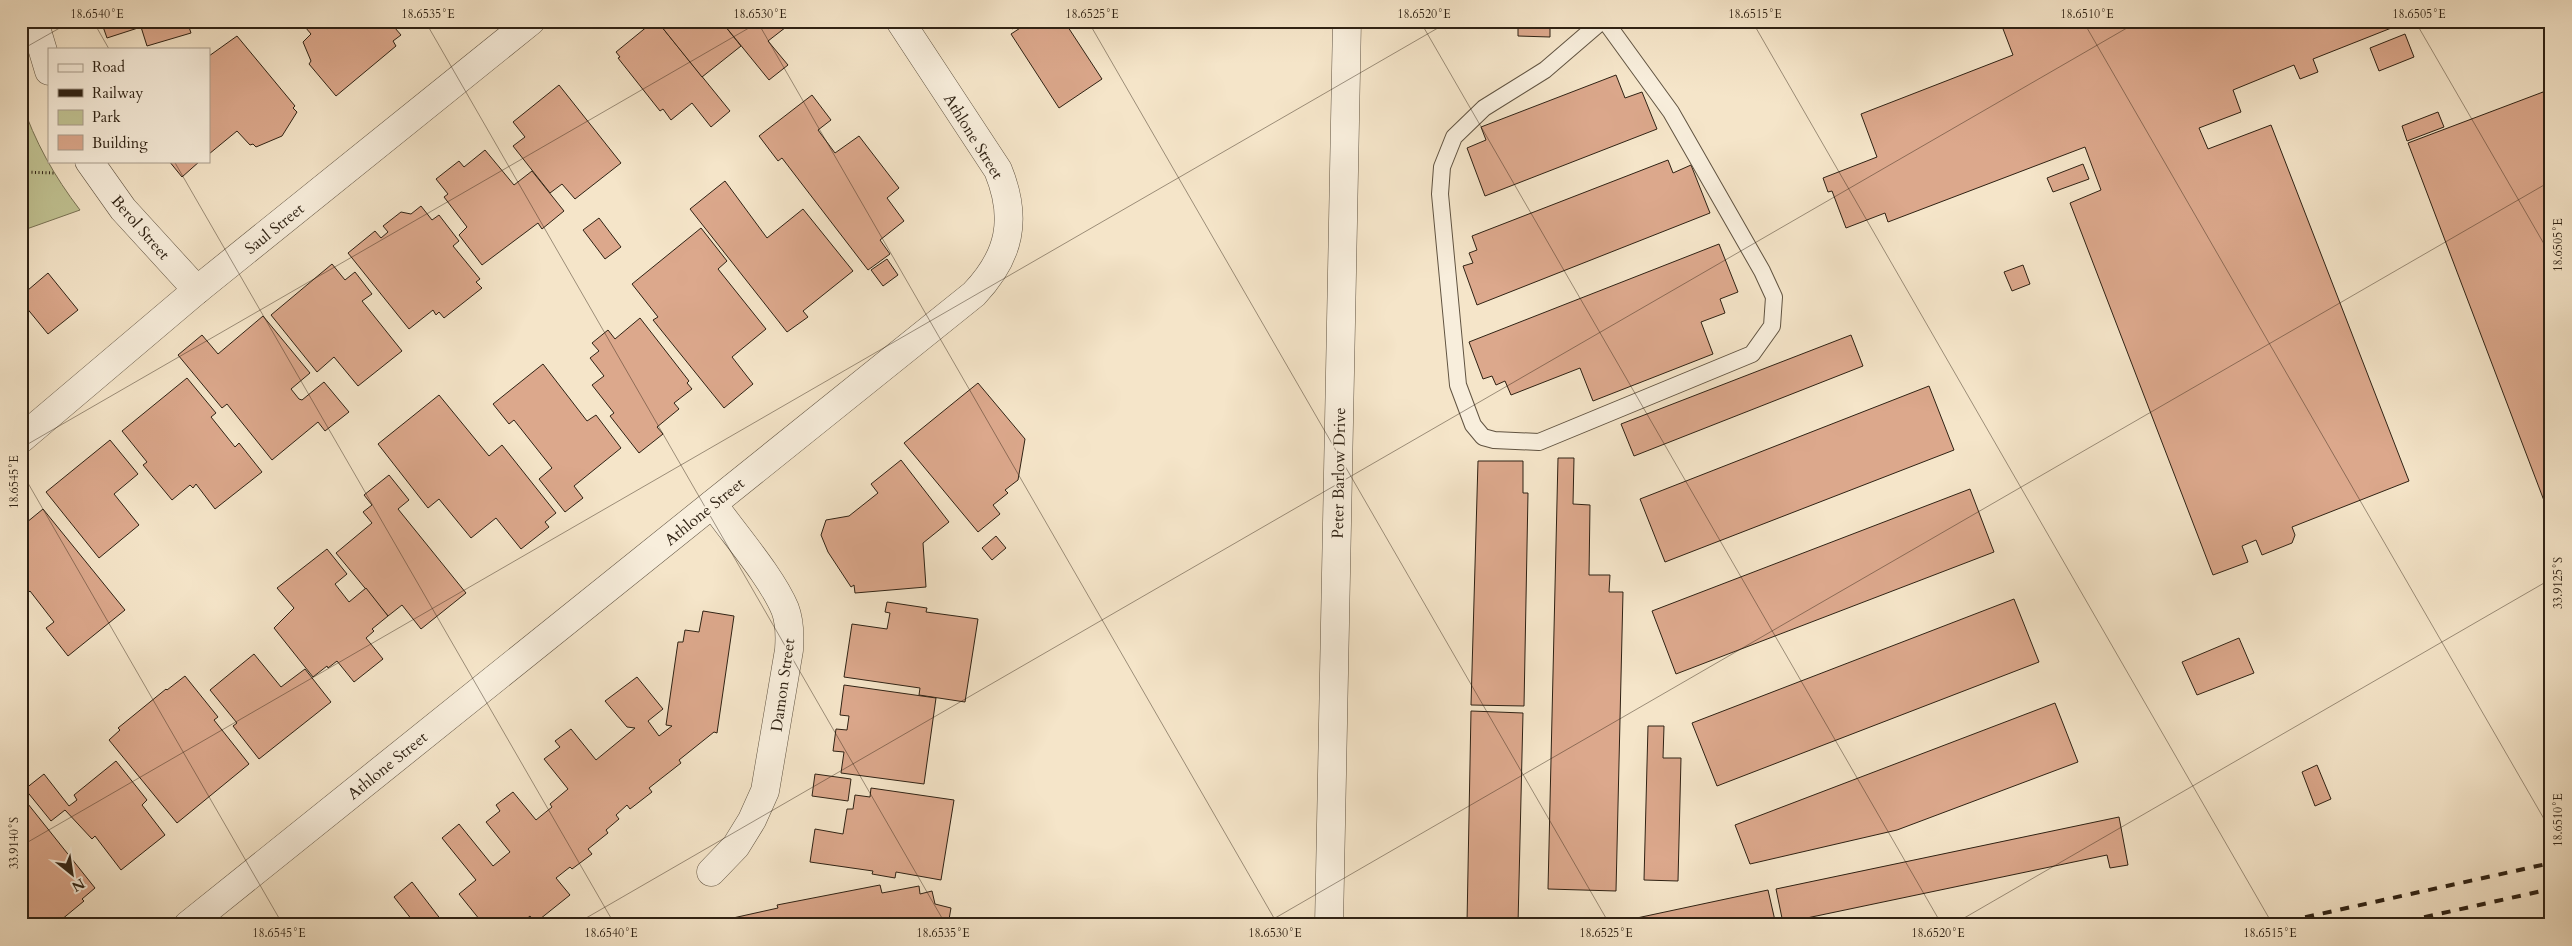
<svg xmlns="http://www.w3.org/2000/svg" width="2572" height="946" font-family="Cardo,serif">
<rect width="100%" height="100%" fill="#f5e5c9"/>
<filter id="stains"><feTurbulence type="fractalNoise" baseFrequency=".004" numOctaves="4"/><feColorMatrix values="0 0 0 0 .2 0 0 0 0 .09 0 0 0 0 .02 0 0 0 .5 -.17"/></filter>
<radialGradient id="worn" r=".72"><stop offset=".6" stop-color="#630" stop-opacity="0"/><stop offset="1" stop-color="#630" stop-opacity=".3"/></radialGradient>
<!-- green -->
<path fill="#c1c393" stroke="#787254" d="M21,101C35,142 54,176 80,210L21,231Z"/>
<!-- building -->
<g fill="#dca88c" stroke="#2f2214">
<polygon points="101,21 187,21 191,33 147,46 141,27 107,38"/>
<polygon points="300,21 389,21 401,35 393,41 396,46 336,96 309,64 311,61 303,42 311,34"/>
<polygon points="654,21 657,21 730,111 711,127 692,103 671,120 663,109 660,111 618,58 620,57 616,52"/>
<polygon points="657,21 721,21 741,46 702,77"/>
<polygon points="721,21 788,21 790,24 768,41 788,65 769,80"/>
<polygon points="1007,21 1024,21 1012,29"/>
<polygon points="1031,21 1064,21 1102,79 1059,108 1011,34"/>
<polygon points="1518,21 1550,21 1550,37 1518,36"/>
<polygon points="2000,21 2409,21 2313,59 2318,72 2300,79 2294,65 2233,90 2241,112 2199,128 2208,149 2271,125 2409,481 2292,527 2295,535 2292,543 2262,555 2256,540 2242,546 2248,562 2213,575 2070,203 2101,190 2085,147 1888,222 1885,213 1846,228 1832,191 1828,192 1823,178 1877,157 1861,114 2013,55"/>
<polygon points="2405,34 2414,57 2379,71 2370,48"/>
<polygon points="237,36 295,106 293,108 297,112 282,136 256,147 253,144 250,145 237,131 209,154 209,56"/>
<polygon points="1616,75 1625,98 1642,92 1657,129 1485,196 1467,148 1486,140 1481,127"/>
<polygon points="559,85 621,163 575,199 562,184 550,193 513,146 525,137 513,122"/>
<polygon points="2551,89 2551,519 2408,143"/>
<polygon points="812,95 831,120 818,130 835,153 859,136 899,188 887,198 904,221 880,240 890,254 868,270 782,158 778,161 759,136"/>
<polygon points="2438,112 2444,127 2407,141 2402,126"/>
<polygon points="485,150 514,185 532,171 564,211 542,229 538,223 482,265 459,235 467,227 444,197 448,194 436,179 459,161 464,167"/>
<polygon points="1668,160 1673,173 1691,165 1710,213 1477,305 1463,266 1473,263 1469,253 1477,250 1472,236"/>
<polygon points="169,161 200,161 182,177"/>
<polygon points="2083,164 2089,179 2053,192 2047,178"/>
<polygon points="725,181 767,238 803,209 853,271 803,311 808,317 787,332 690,209"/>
<polygon points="421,206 432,220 439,215 459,241 453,246 480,279 476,282 482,288 444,318 439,312 436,315 433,310 409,329 348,253 375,231 381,238 388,232 383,226 401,212 411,214"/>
<polygon points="599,218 621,247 605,259 583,230"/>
<polygon points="701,228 727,261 718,269 766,329 732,357 753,384 724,408 653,320 658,317 632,284"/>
<polygon points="1719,244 1738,292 1720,299 1725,313 1701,322 1713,354 1593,401 1580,368 1511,395 1505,381 1496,385 1492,376 1483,379 1469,342"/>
<polygon points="887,259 898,275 883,286 871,270"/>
<polygon points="332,264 345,280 355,272 372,294 362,301 402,351 358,386 334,357 317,372 271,315"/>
<polygon points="2023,265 2030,284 2012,291 2004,272"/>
<polygon points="48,273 78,310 48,334 21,301 21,296"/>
<polygon points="263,316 310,373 291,389 299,399 302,400 324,382 349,412 325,431 318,422 272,460 227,404 222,408 178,355 202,335 218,354"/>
<polygon points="640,318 689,381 687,383 692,389 674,403 679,409 657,427 663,434 639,453 610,416 614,413 592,385 604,376 590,358 599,351 592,343 608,330 615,339"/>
<polygon points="1851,335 1863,366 1634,456 1621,424"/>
<polygon points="543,364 587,421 596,415 621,448 574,486 583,498 565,512 539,479 552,468 514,420 509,424 493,404"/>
<polygon points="187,378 216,413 211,417 235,447 239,443 262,472 215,509 196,484 193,488 190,485 172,500 143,465 147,462 122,431"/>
<polygon points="978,383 1025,439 1018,480 1005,490 1008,493 993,505 1000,514 978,532 904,443"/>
<polygon points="1929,386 1954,450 1665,562 1640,499"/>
<polygon points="439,395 489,456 502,445 556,513 545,522 549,527 521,549 496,518 471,538 439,499 428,508 378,444"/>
<polygon points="110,440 138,474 114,494 139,525 99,558 46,492"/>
<polygon points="1558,458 1574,458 1573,504 1590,505 1589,575 1610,575 1609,592 1623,592 1616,891 1548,889"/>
<polygon points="901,460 949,522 923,543 926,587 855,593 854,585 851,587 828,552 821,535 826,520 849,516 878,493 871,484"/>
<polygon points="1478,461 1523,461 1523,493 1528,493 1524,706 1471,705"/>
<polygon points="389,475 409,500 398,509 466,593 421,629 402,605 388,616 336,553 372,523 363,512 372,505 364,495"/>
<polygon points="1970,489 1994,552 1676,674 1652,611"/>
<polygon points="43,509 125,610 68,656 46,628 54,622 30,591 24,596 27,600 21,605 21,527"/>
<polygon points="996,536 1006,548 992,560 982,548"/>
<polygon points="327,549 347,574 335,584 349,602 366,588 388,616 372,629 374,631 366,638 383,659 354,682 337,661 328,668 327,666 313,677 274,628 294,608 277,588"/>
<polygon points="2014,599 2039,662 1717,786 1692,723"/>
<polygon points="887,602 927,608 926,612 978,619 965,702 919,695 920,688 844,677 852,624 887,629 890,613 885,612"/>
<polygon points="703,611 734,616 717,733 714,732 679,760 681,763 649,788 652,792 630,809 627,805 616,815 619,819 606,830 608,833 588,849 592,854 572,869 570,867 556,878 570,895 535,923 530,916 519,925 484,925 459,894 476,880 442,838 459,824 493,866 510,852 486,822 500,811 496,805 513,792 536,820 552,807 550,804 568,789 544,759 560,747 555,741 571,729 596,760 635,728 627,727 605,701 637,677 663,709 648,721 659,736 672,726 666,725 678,642 683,642 685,630 699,632"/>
<polygon points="2239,638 2254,673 2197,695 2182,662"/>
<polygon points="254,654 281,687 305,669 331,702 259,759 233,726 237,723 210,690"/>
<polygon points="185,676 218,717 214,720 249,764 177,823 109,740 120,730 118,728 166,689 167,690"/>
<polygon points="844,685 936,698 924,784 841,773 844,752 833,751 836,729 847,730 849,716 840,715"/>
<polygon points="2055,703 2078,762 1897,830 1750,864 1735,825"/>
<polygon points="1471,711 1523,713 1518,924 1467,923"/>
<polygon points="1648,726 1664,726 1663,758 1681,758 1678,881 1644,880"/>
<polygon points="116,761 147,800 142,805 165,835 121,870 95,836 92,839 65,810 51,821 25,789 44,774 69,806 77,800 74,795"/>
<polygon points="2317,765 2331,799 2315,806 2302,772"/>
<polygon points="815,774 851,779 848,801 812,796"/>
<polygon points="871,788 954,800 941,880 896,872 895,878 872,874 873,871 810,862 815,829 843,834 847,809 853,809 855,795 870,797"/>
<polygon points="24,799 95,888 82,899 84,901 55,925 21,925 21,800"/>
<polygon points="2119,817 2128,865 2110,868 2107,855 1783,923 1776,889"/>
<polygon points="412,882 445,925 416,925 394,897"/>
<polygon points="880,885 882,893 919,886 920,894 932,891 935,904 951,908 948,925 734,925 733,918 778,908 777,905"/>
<polygon points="1768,890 1776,925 1604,925"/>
<polygon points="358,919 362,925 351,925"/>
</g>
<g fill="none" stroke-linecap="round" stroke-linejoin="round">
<defs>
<polyline id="service" points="1602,21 1545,70 1484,108 1454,137 1442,167 1440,194 1458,385 1473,425 1483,437 1494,440 1539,442 1752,354 1772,326 1774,297 1762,271 1671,112 1605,21"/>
<g id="minor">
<polyline points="34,21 49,71"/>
<polyline points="89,161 123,209 197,290"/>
<polyline points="21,439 197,290 531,21"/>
<path d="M711,872L736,846L752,820L765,791L789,650C790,636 790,622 785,609C771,576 734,534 713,504"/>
<path d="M188,925L974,294C1010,256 1018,219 998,170L900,21"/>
</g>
<polyline id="tertiary" points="1329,925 1347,21"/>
</defs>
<!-- service casing -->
<use href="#service" stroke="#605341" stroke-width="18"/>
<!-- minor casing -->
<use href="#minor" stroke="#605341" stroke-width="29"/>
<!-- tertiary casing -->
<use href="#tertiary" stroke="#605341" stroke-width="29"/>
<!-- path -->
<polyline stroke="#2f2214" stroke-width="3" stroke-dasharray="1 2.5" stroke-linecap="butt" points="21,172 56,173"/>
<!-- service -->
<use href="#service" stroke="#f8eedc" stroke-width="16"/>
<!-- minor -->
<use href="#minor" stroke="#f8eedc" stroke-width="28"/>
<!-- tertiary -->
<use href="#tertiary" stroke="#f8eedc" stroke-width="28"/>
<!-- rail -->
<g stroke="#2f2214" stroke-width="4" stroke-dasharray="9 9" stroke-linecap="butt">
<polyline points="2270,925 2551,863"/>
<polyline points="2389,925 2551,889"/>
</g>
</g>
<!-- ticks -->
<path fill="none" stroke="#2f2214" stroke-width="1" stroke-opacity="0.45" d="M93,21L109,49M425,21L946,925M757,21L1278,925M1088,21L1610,925M1420,21L1942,925M1752,21L2273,925M2083,21L2551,831M2415,21L2551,256M21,50L72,21M174,161L615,925M21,448L761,21M21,471L283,925M21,846L1450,21M574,925L2139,21M1263,925L2551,181M1952,925L2551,579"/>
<g text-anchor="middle" stroke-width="4" stroke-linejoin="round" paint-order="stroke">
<!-- street labels -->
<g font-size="16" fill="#2f2214" stroke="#f8eedc">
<text transform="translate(974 136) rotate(58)" y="6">Athlone Street</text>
<text transform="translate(141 227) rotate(49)" y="6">Berol Street</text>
<text transform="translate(274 228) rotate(-39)" y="6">Saul Street</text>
<text transform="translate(1338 473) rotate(-89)" y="6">Peter Barlow Drive</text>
<text transform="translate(704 511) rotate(-39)" y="6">Athlone Street</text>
<text transform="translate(782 685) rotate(-82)" y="6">Damon Street</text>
<text transform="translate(387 765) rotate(-39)" y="6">Athlone Street</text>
</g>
</g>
<!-- margin -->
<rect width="2572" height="946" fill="none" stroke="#f5e5c9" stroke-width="55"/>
<!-- legend -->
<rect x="48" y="48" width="162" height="115" fill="#f8eedc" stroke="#a89c8c"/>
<rect x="58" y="64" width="25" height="8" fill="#f8eedc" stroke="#a89c8c"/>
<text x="92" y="72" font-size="15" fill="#2f2214">Road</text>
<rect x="58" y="89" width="25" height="8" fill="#2f2214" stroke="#a89c8c"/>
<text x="92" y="98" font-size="15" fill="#2f2214">Railway</text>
<rect x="58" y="110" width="25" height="15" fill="#c1c393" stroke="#a89c8c"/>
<text x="92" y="122" font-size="15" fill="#2f2214">Park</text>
<rect x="58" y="135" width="25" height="15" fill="#dca88c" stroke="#a89c8c"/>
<text x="92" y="148" font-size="15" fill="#2f2214">Building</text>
<!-- north arrow -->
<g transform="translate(72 874) rotate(150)" stroke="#f8eedc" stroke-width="4" paint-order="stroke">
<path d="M0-4L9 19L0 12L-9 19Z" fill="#2f2214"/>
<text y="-8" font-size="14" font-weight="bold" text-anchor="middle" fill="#2f2214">N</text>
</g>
<rect x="28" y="28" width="2516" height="890" fill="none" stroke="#2f2214" stroke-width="2"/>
<g font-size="12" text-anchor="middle" fill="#2f2214">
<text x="97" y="18">18.6540°E</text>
<text x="428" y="18">18.6535°E</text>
<text x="760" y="18">18.6530°E</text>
<text x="1092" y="18">18.6525°E</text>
<text x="1424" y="18">18.6520°E</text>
<text x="1755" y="18">18.6515°E</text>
<text x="2087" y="18">18.6510°E</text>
<text x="2419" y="18">18.6505°E</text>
<text transform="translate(2558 245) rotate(-90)" y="4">18.6505°E</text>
<text transform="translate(14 482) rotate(-90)" y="4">18.6545°E</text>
<text transform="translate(2558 583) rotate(-90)" y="4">33.9125°S</text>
<text transform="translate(2558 820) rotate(-90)" y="4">18.6510°E</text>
<text transform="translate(14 843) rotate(-90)" y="4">33.9140°S</text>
<text x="279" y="937">18.6545°E</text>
<text x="611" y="937">18.6540°E</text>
<text x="943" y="937">18.6535°E</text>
<text x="1275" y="937">18.6530°E</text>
<text x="1606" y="937">18.6525°E</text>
<text x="1938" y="937">18.6520°E</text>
<text x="2270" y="937">18.6515°E</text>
</g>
<rect width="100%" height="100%" filter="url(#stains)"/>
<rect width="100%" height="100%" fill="url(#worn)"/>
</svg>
